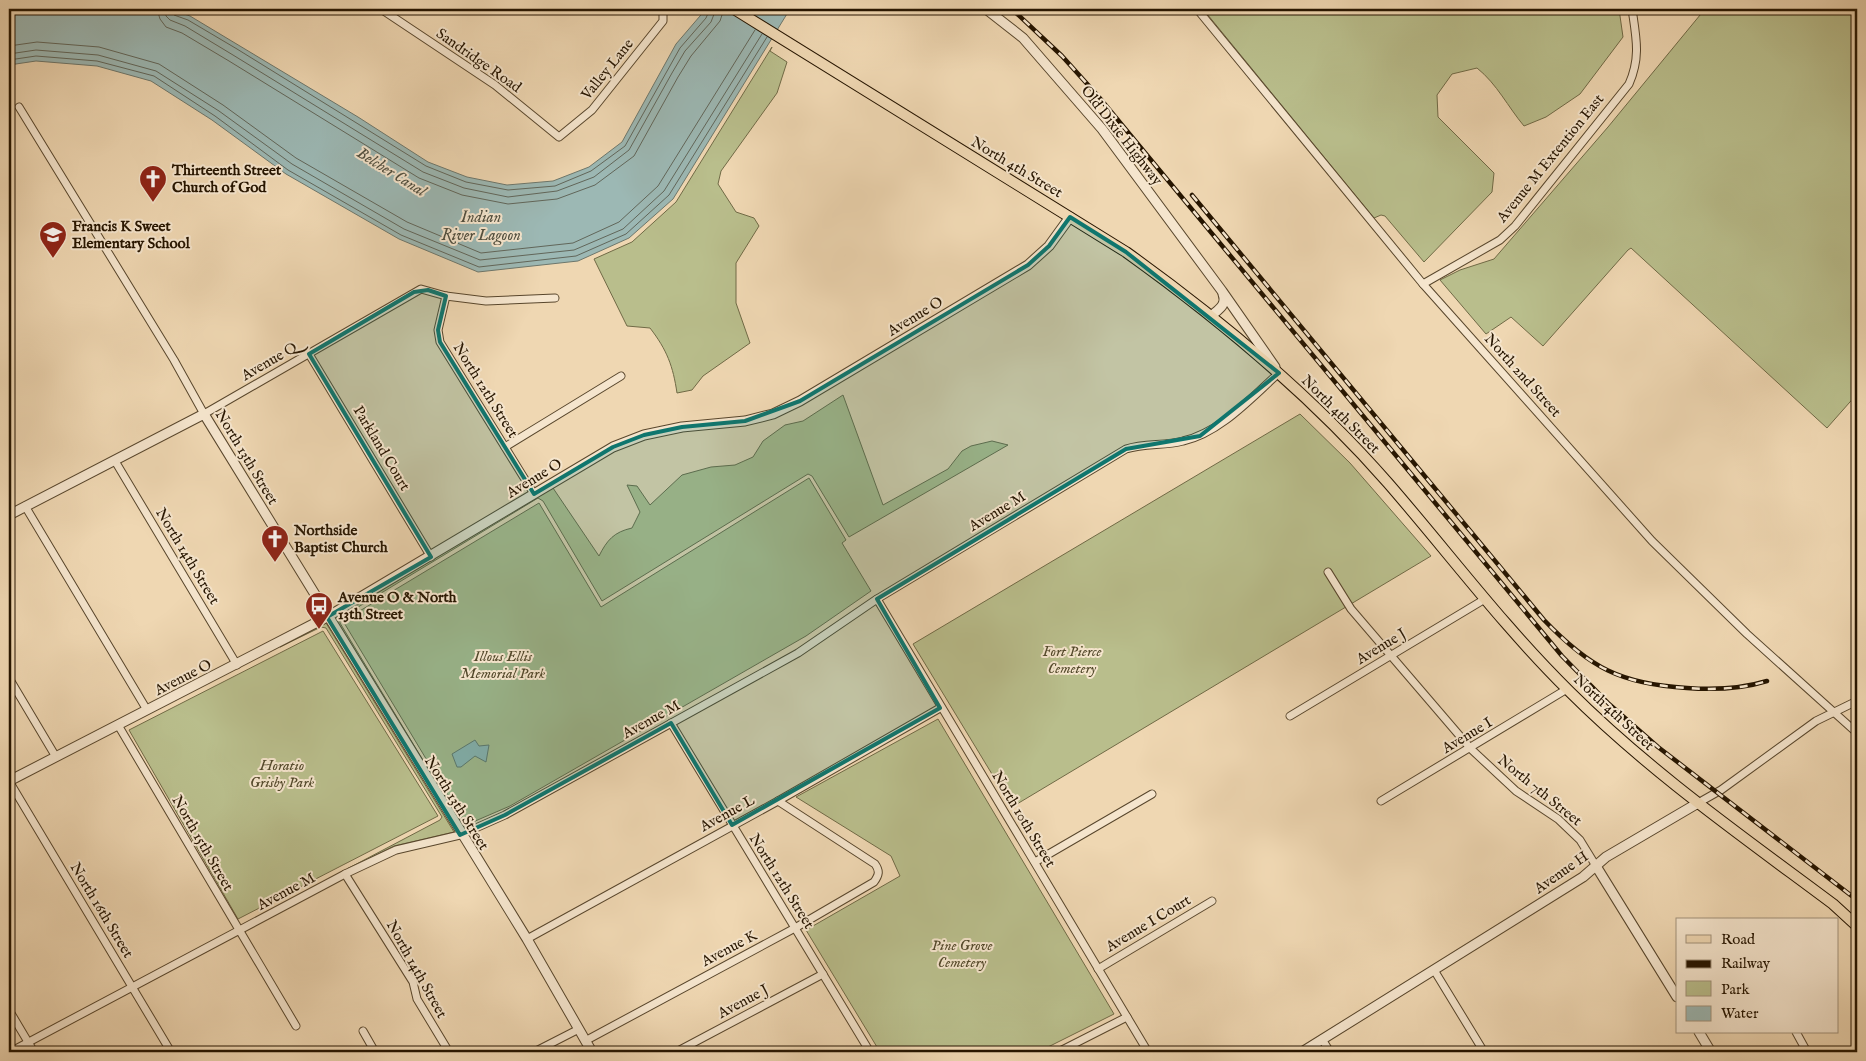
<svg xmlns="http://www.w3.org/2000/svg" width="1866" height="1061" font-family="'IM FELL English',serif">
<rect width="100%" height="100%" fill="#efd7b2"/>
<filter id="stains"><feTurbulence type="fractalNoise" baseFrequency=".004" numOctaves="4"/><feColorMatrix values="0 0 0 0 .2 0 0 0 0 .09 0 0 0 0 .02 0 0 0 .5 -.17"/></filter>
<radialGradient id="worn" r=".72"><stop offset=".6" stop-color="#630" stop-opacity="0"/><stop offset="1" stop-color="#630" stop-opacity=".3"/></radialGradient>
<!-- green -->
<g fill="#b9be8c" stroke="#706a46">
<path d="M1203,9H1619L1623,37L1580,94L1546,117L1524,126C1508,107 1497,84 1477,68L1452,74L1437,95L1438,117L1494,173L1492,192L1424,262L1385,216L1381,215L1374,218Z"/>
<polygon points="1705,9 1857,9 1857,394 1827,428 1631,248 1628,250 1543,346 1511,317 1486,334 1440,280 1460,270 1494,259 1608,127"/>
<path d="M772,47L770,51L787,62L777,93L721,171L718,184L736,212L754,218L759,226L736,263V303L750,343L703,376L692,390L677,393C673,366 667,350 650,328L627,326L594,259L632,242L676,202Z"/>
<path d="M843,395L883,505L948,469L962,451L971,446L992,441L1008,445L849,537L812,476L808,474L602,601L543,501L538,498L340,618V623L464,828L333,619L553,488L599,556C607,540 614,532 632,528L640,512L627,485L637,486L650,505L682,475L711,467L735,465L753,457L763,441L785,425L803,421Z"/>
<polygon points="1300,414 1350,463 1431,556 1012,807 913,644"/>
<polygon points="809,478 846,540 842,543 871,591 806,636 510,806 466,825 343,621 539,503 601,607"/>
<polygon points="326,623 454,832 394,846 347,869 440,820 442,817 326,628 321,627 280,647"/>
<polygon points="323,631 438,816 238,919 129,730"/>
<polygon points="938,719 1114,1014 1038,1052 880,1052 806,930 900,876 891,856 796,797"/>
</g>
<!-- water -->
<g fill="#9cb8b4" stroke="#6d776c">
<polygon points="9,9 170,9 190,16 358,117 428,162 467,177 507,185 553,181 589,167 622,142 676,44 706,9 790,9 673,199 629,238 578,261 478,272 399,239 286,174 212,120 151,81 97,66 36,61 9,65"/>
<polygon points="475,740 479,746 489,745 486,762 475,756 461,767 457,767 452,754"/>
</g>
<g fill="none" stroke-linecap="round" stroke-linejoin="round">
<!-- shore -->
<g stroke="#61665a" stroke-width="1">
<polyline points="157,9 160,19 166,27 182,33 229,61 419,178 462,195 508,204 557,199 595,185 634,156 678,77 691,56 720,21 724,9"/>
<polyline points="165,9 166,16 170,20 185,26 233,55 423,172 464,188 508,197 557,191 594,177 629,150 672,73 685,51 711,22 716,9"/>
<polyline points="171,9 174,15 188,20 237,49 426,166 466,182 508,190 555,186 591,171 625,146 680,48 706,18 710,9"/>
<polyline points="9,46 37,42 99,47 159,64 223,105 296,158 407,222 481,253 573,243 619,222 658,186 755,30"/>
<polyline points="9,54 36,50 98,55 156,71 219,111 292,164 404,229 480,260 574,250 623,229 664,191 762,34"/>
<polyline points="9,60 36,56 97,61 154,76 215,116 288,170 401,235 479,267 576,256 626,234 669,195 767,37"/>
</g>
<defs>
<g id="minor">
<polyline points="381,9 495,85 559,137 592,110 663,21 663,9"/>
<polyline points="1197,9 1423,284 1652,541 1747,634 1857,733"/>
<polyline points="19,107 174,360 204,414 421,289 446,296 486,301 555,298"/>
<path d="M1423,284L1500,240L1515,226L1629,84C1641,57 1636,37 1632,9"/>
<polyline points="446,296 438,330 440,342 534,494"/>
<polyline points="309,354 431,557"/>
<polyline points="505,447 621,376"/>
<polyline points="115,461 237,665"/>
<polyline points="25,506 147,710"/>
<polyline points="1328,572 1351,609 1471,749 1516,791 1558,819 1580,840 1596,866"/>
<polyline points="877,599 1148,1052"/>
<polyline points="9,678 56,757"/>
<polyline points="1290,716 1485,599"/>
<polyline points="671,723 870,1052"/>
<polyline points="118,725 296,1026"/>
<polyline points="9,781 171,1052"/>
<polyline points="1381,801 1567,689"/>
<polyline points="1698,803 1721,790 1816,721 1857,701"/>
<polyline points="1035,862 1152,794"/>
<polyline points="345,874 413,982 417,999 449,1052"/>
<polyline points="527,939 778,801 940,708"/>
<polyline points="1098,969 1212,901"/>
<polyline points="1434,970 1484,1052"/>
<polyline points="9,1010 34,1052"/>
<polyline points="363,1031 375,1052"/>
<polyline points="1796,1032 1807,1052"/>
<polyline points="1322,1039 1330,1052"/>
<path d="M585,1041L795,928L874,882C879,875 880,871 875,864L778,801"/>
<path d="M10,1052L345,874L396,850L460,835L505,815L798,653L877,599L1126,449C1145,443 1164,446 1183,441C1220,433 1252,397 1279,373"/>
<polyline points="534,1052 579,1029"/>
<polyline points="676,1052 823,974"/>
<polyline points="1058,1052 1127,1017"/>
</g>
<g id="tertiary">
<polyline points="986,9 1023,38 1102,129 1222,291 1275,367"/>
<path d="M1211,316C1219,309 1227,305 1223,294"/>
<polyline points="9,515 204,414 527,939 592,1052"/>
<polyline points="9,781 327,617 613,447 644,435 682,427 745,421 773,414 800,401 1028,265 1049,246 1070,217"/>
<polyline points="1596,866 1677,997"/>
<polyline points="1699,1032 1711,1052"/>
<polyline points="1302,1052 1583,877 1606,857 1698,803"/>
</g>
<path id="primary" d="M734,9L1126,252C1221,320 1311,395 1388,483C1448,552 1503,626 1569,691C1649,771 1742,836 1833,904L1857,926"/>
</defs>
<!-- minor casing -->
<use href="#minor" stroke="#58462c" stroke-width="9"/>
<!-- tertiary casing -->
<use href="#tertiary" stroke="#58462c" stroke-width="11"/>
<!-- primary casing -->
<use href="#primary" stroke="#261500" stroke-width="12"/>
<!-- minor -->
<use href="#minor" stroke="#f5e5cd" stroke-width="7"/>
<!-- tertiary -->
<use href="#tertiary" stroke="#f5e5cd" stroke-width="9"/>
<!-- primary -->
<use href="#primary" stroke="#efd7b2" stroke-width="10"/>
<defs>
<g id="rail">
<polyline points="1012,9 1062,56 1098,96 1562,656 1609,704 1658,747 1857,900"/>
<path d="M1192,195L1544,620C1590,668 1621,684 1687,688C1714,690 1741,689 1767,681"/>
</g>
</defs>
<!-- rail casing -->
<use href="#rail" stroke="#261500" stroke-width="4.5"/>
<!-- rail -->
<use href="#rail" stroke="#f5e5cd" stroke-width="2.5" stroke-dasharray="8" stroke-linecap="butt"/>
</g>
<!-- marked area -->
<path fill="#0f766e" fill-opacity="0.2" stroke="#0f766e" stroke-width="4" stroke-linejoin="round" d="M1070,217L1126,252L1279,373L1200,436L1126,449L877,599L940,708L732,825L671,723L505,815L460,835L327,617L431,557L309,354L414,292L428,290L446,296L438,330L440,342L534,494L613,447L644,435L682,427L745,421L800,401L1028,265L1049,246Z"/>
<!-- icons -->
<defs>
<symbol id="church-pin" viewBox="-11 -11 22 30"><path d="M0 17L-7.5 6A9.5 9.5 0 1 1 7.5 6Z" fill="#8f2418" stroke="#f5e5cd"/><path d="M-1.2-6h2.4v3.5h3.3v2.4h-3.3V6h-2.4V-.1h-3.3v-2.4h3.3Z" fill="#fff"/></symbol>
<symbol id="school-pin" viewBox="-11 -11 22 30"><path d="M0 17L-7.5 6A9.5 9.5 0 1 1 7.5 6Z" fill="#8f2418" stroke="#f5e5cd"/><path d="M0-5L7-2L0 1L-7-2ZM-4 1L0 2.5L4 1V4Q0 6-4 4Z" fill="#fff"/></symbol>
<symbol id="bus-pin" viewBox="-11 -11 22 30"><path d="M0 17L-7.5 6A9.5 9.5 0 1 1 7.5 6Z" fill="#8f2418" stroke="#f5e5cd"/><path d="M-5-6H5V4H4V6H2V4H-2V6H-4V4H-5ZM-3.5-4V0h7V-4ZM-3.5 1.2v1.5H-2V1.2ZM2 1.2v1.5H3.5V1.2Z" fill="#fff"/></symbol>
</defs>
<g fill-rule="evenodd">
<use href="#church-pin" x="137" y="163" width="32" height="43"/>
<use href="#school-pin" x="37" y="219" width="32" height="43"/>
<use href="#church-pin" x="259" y="523" width="32" height="43"/>
<use href="#bus-pin" x="303" y="590" width="32" height="43"/>
</g>
<g text-anchor="middle" stroke-width="4" stroke-linejoin="round" paint-order="stroke">
<!-- street labels -->
<g font-size="15" fill="#261500" stroke="#f5e5cd">
<text transform="translate(479 60) rotate(35)" y="5">Sandridge Road</text>
<text transform="translate(607 69) rotate(-51)" y="5">Valley Lane</text>
<text transform="translate(1122 135) rotate(52)" y="5">Old Dixie Highway</text>
<text transform="translate(1550 158) rotate(-51)" y="5">Avenue M Extention East</text>
<text transform="translate(1017 167) rotate(31)" y="5">North 4th Street</text>
<text transform="translate(915 316) rotate(-31)" y="5">Avenue O</text>
<text transform="translate(269 361) rotate(-30)" y="5">Avenue Q</text>
<text transform="translate(1523 375) rotate(48)" y="5">North 2nd Street</text>
<text transform="translate(486 390) rotate(58)" y="5">North 12th Street</text>
<text transform="translate(1341 414) rotate(45)" y="5">North 4th Street</text>
<text transform="translate(382 448) rotate(59)" y="5">Parkland Court</text>
<text transform="translate(247 457) rotate(59)" y="5">North 13th Street</text>
<text transform="translate(534 478) rotate(-31)" y="5">Avenue O</text>
<text transform="translate(997 511) rotate(-31)" y="5">Avenue M</text>
<text transform="translate(188 556) rotate(59)" y="5">North 14th Street</text>
<text transform="translate(1381 646) rotate(-31)" y="5">Avenue J</text>
<text transform="translate(183 677) rotate(-27)" y="5">Avenue O</text>
<text transform="translate(1614 712) rotate(43)" y="5">North 4th Street</text>
<text transform="translate(651 719) rotate(-29)" y="5">Avenue M</text>
<text transform="translate(1467 735) rotate(-31)" y="5">Avenue I</text>
<text transform="translate(1540 790) rotate(39)" y="5">North 7th Street</text>
<text transform="translate(457 803) rotate(58)" y="5">North 13th Street</text>
<text transform="translate(727 813) rotate(-29)" y="5">Avenue L</text>
<text transform="translate(1024 819) rotate(59)" y="5">North 10th Street</text>
<text transform="translate(203 843) rotate(60)" y="5">North 15th Street</text>
<text transform="translate(1561 872) rotate(-35)" y="5">Avenue H</text>
<text transform="translate(782 881) rotate(58)" y="5">North 12th Street</text>
<text transform="translate(286 891) rotate(-28)" y="5">Avenue M</text>
<text transform="translate(102 910) rotate(59)" y="5">North 16th Street</text>
<text transform="translate(1148 923) rotate(-31)" y="5">Avenue I Court</text>
<text transform="translate(729 948) rotate(-28)" y="5">Avenue K</text>
<text transform="translate(417 969) rotate(61)" y="5">North 14th Street</text>
<text transform="translate(743 1001) rotate(-28)" y="5">Avenue J</text>
</g>
<!-- poi labels -->
<g font-size="15" font-weight="bold" fill="#261500" stroke="#f5e5cd" text-anchor="start">
<text x="172" y="175">Thirteenth Street<tspan x="172" dy="17">Church of God</tspan></text>
<text x="72" y="231">Francis K Sweet<tspan x="72" dy="17">Elementary School</tspan></text>
<text x="294" y="535">Northside<tspan x="294" dy="17">Baptist Church</tspan></text>
<text x="338" y="602">Avenue O &amp; North<tspan x="338" dy="17">13th Street</tspan></text>
</g>
<!-- park labels -->
<g font-size="15" font-style="italic" fill="#52482a" stroke="#f5e5cd">
<text x="1072" y="656">Fort Pierce<tspan x="1072" dy="17">Cemetery</tspan></text>
<text x="503" y="661">Illous Ellis<tspan x="503" dy="17">Memorial Park</tspan></text>
<text x="282" y="770">Horatio<tspan x="282" dy="17">Grisby Park</tspan></text>
<text x="962" y="950">Pine Grove<tspan x="962" dy="17">Cemetery</tspan></text>
</g>
<!-- water labels -->
<g font-size="16" font-style="italic" fill="#4f4e3f" stroke="#f5e5cd">
<text transform="translate(392 171) rotate(32)" y="6">Belcher Canal</text>
<text x="481" y="222">Indian<tspan x="481" dy="18">River Lagoon</tspan></text>
</g>
</g>
<!-- margin -->
<rect width="1866" height="1061" fill="none" stroke="#efd7b2" stroke-width="30"/>
<rect x="10" y="10" width="1846" height="1041" fill="none" stroke="#261500" stroke-width="2.5"/>
<rect x="15" y="15" width="1836" height="1031" fill="none" stroke="#261500"/>
<!-- legend -->
<rect x="1676" y="918" width="162" height="115" fill="#f5e5cd" stroke="#a2927b"/>
<rect x="1686" y="935" width="25" height="8" fill="#efd7b2" stroke="#a2927b"/>
<text x="1721" y="944" font-size="15" fill="#261500">Road</text>
<rect x="1686" y="960" width="25" height="8" fill="#261500" stroke="#a2927b"/>
<text x="1721" y="968" font-size="15" fill="#261500">Railway</text>
<rect x="1686" y="981" width="25" height="15" fill="#b9be8c" stroke="#a2927b"/>
<text x="1721" y="994" font-size="15" fill="#261500">Park</text>
<rect x="1686" y="1006" width="25" height="15" fill="#9cb8b4" stroke="#a2927b"/>
<text x="1721" y="1018" font-size="15" fill="#261500">Water</text>
<rect width="100%" height="100%" filter="url(#stains)"/>
<rect width="100%" height="100%" fill="url(#worn)"/>
</svg>
